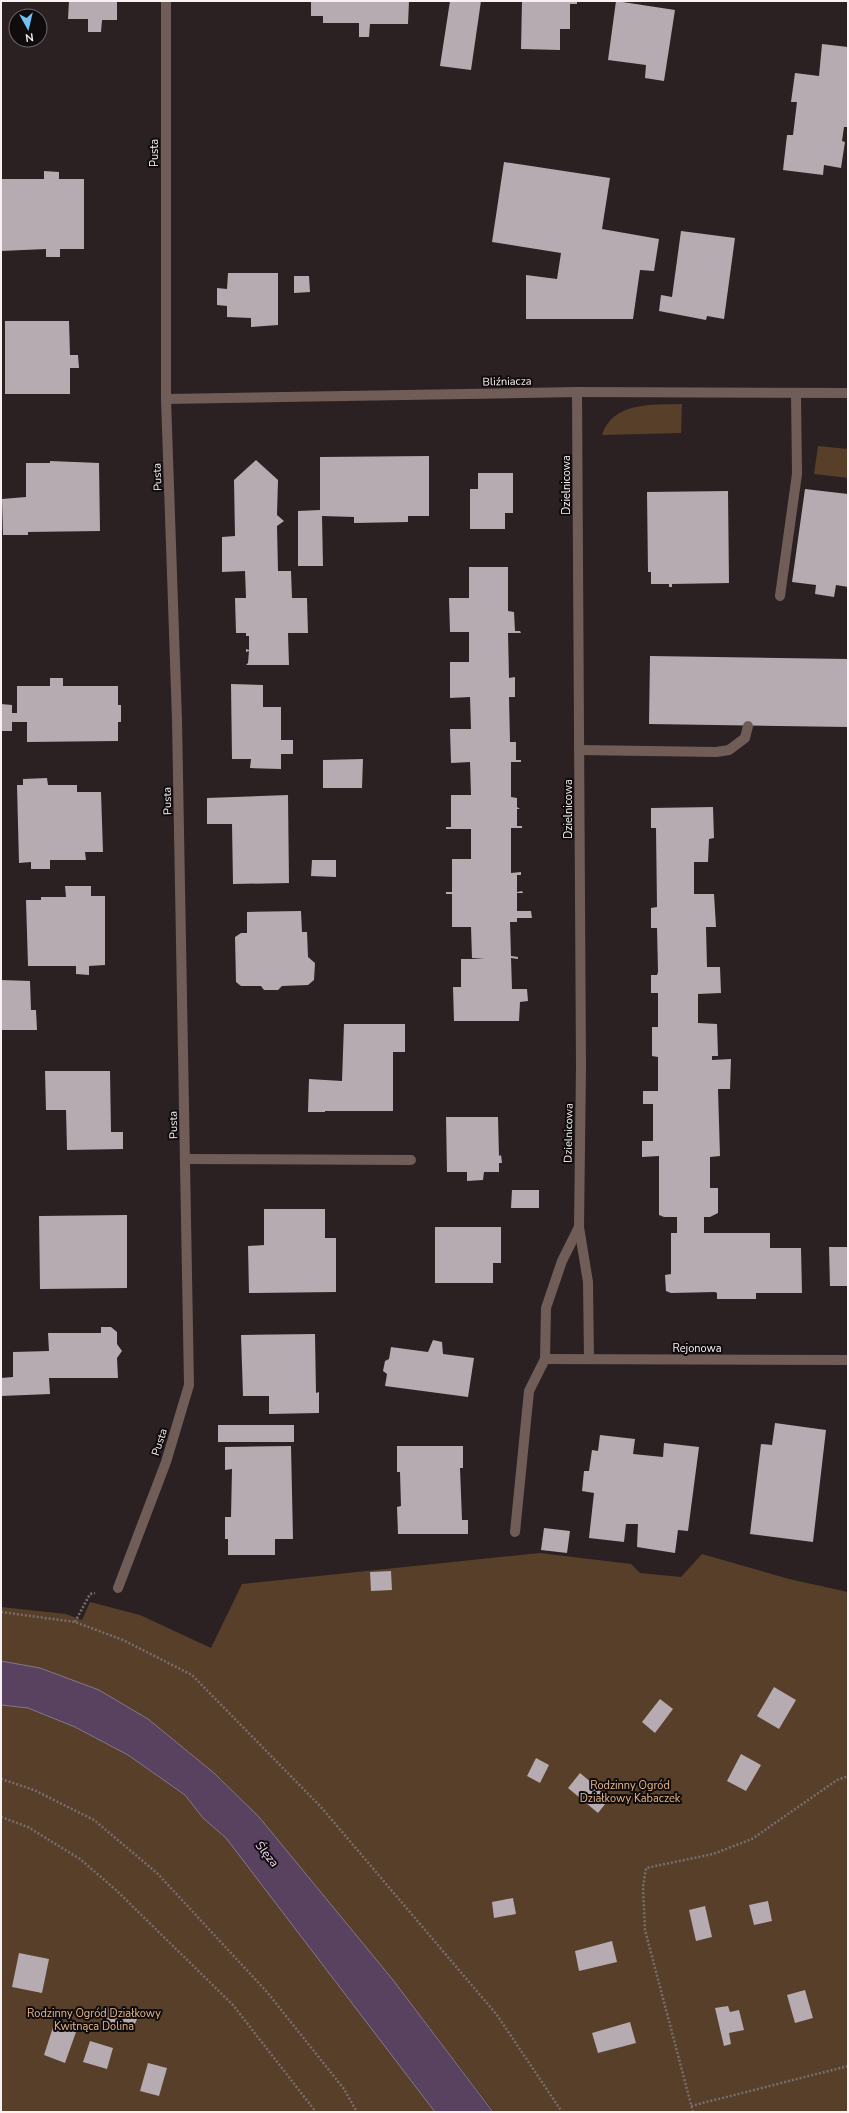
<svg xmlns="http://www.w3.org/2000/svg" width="849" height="2113" font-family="'Nunito Sans',sans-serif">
<rect width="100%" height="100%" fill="#2b2122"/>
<!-- green -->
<g fill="#573f29">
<path d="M682,404L681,433L602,435C613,401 653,405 682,404Z"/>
<polygon points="818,446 848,449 848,478 814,474"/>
<polygon points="540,1553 631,1564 640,1573 681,1577 702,1554 789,1579 848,1592 848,2112 494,2112 393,1980 259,1817 214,1773 148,1719 99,1690 40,1668 1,1661 1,1607 66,1614 82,1620 90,1602 140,1615 211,1648 242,1584"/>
<polygon points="1,1705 28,1708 75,1727 128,1755 185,1795 203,1818 226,1838 260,1880 435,2112 1,2112"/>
</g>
<!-- water -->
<polygon fill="#584260" stroke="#88778c" points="1,1661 40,1668 99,1690 148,1719 214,1773 259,1817 393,1980 493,2112 435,2112 226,1838 203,1818 185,1795 128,1755 75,1727 28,1708 1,1705"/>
<!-- building -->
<g fill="#b6abb1">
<polygon points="69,1 117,1 117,20 102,20 101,32 88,32 88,19 68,19"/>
<polygon points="311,1 409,1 408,24 370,24 369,37 359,37 359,23 323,23 323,16 311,16"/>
<polygon points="450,1 481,1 471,70 440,66"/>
<polygon points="522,1 577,1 577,4 570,4 570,29 560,29 560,50 521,49"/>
<polygon points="616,1 675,10 664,81 645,78 646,65 608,60"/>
<polygon points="822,44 848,47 848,127 844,127 842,141 845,142 841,168 824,165 823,175 783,170 787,135 793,135 797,102 791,102 795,73 819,76"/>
<polygon points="504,162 610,178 602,229 659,239 654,271 640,270 633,319 526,319 526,275 557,279 561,253 492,242"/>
<polygon points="44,171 59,172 59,179 84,179 84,249 60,249 60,257 46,257 46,249 1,251 1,179 44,179"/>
<polygon points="681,231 735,238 724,319 707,316 706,320 659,311 661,295 672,297"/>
<polygon points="228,273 278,273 278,325 251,327 251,318 227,317 227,306 217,305 217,288 227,289"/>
<polygon points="294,276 309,276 310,292 294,293"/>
<polygon points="5,321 69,321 70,355 78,355 79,368 70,368 70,394 5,394"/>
<polygon points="429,456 429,516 408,516 408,522 354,523 354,517 322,516 323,566 298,566 298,511 320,510 320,457"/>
<polygon points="256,460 278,480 277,515 284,521 277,526 278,571 291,571 292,598 307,598 308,633 288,633 289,665 246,665 248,663 249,651 246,652 246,649 249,650 249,636 246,636 246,633 236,633 235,598 246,598 245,571 222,572 222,537 235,536 234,480"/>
<polygon points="50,461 99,463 100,531 28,532 28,535 3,535 2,499 26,497 26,463 50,463"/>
<polygon points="478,473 513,473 513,513 505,513 505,529 470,529 470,489 478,489"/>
<polygon points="805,489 848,494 848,587 836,585 834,597 815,594 816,585 792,582"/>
<polygon points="728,491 729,583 672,584 672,587 669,587 669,584 651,584 651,572 648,572 647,492"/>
<polygon points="469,567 508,567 508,611 514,612 515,631 520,631 521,633 508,633 509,678 515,677 515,697 509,697 510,742 516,742 516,760 521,760 521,762 511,762 511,797 517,798 517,807 520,809 517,809 517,826 522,826 522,828 511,828 511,873 521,872 521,875 517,875 517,892 522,891 523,893 517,893 517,911 531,911 532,918 517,918 517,922 510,922 511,956 518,957 518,959 511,958 512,989 527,989 528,1001 520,1002 519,1021 454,1021 453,987 461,987 461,959 485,959 472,958 471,927 452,927 452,894 446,894 446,892 452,892 452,859 471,859 471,829 446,829 446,827 451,827 451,795 471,795 470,762 451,763 450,729 471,729 470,697 450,698 450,662 469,662 469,632 450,632 449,598 469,598"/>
<polygon points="650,656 848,659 848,727 649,724"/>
<polygon points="50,678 63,678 63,686 118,686 118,705 121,705 121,722 118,722 118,741 27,742 27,722 12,722 12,731 1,731 1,704 12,705 12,713 17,713 17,686 50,686"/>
<polygon points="231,684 263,685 263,707 281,707 281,740 293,740 293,754 281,754 281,769 250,768 251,759 232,759"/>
<polygon points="363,759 362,788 323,788 323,760"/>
<polygon points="47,778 48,785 77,785 77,792 101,792 103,852 85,852 86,860 50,860 50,869 31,869 31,862 19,863 17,785 23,785 23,779"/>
<polygon points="288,795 289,883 233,884 232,824 207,824 207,798"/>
<polygon points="713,807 714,838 709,839 708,862 694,862 694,894 714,894 716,927 706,927 707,967 720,967 721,993 698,994 698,1023 717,1024 718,1056 712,1056 712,1060 731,1059 730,1089 718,1089 720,1156 710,1157 710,1188 718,1188 718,1213 710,1217 704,1217 704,1233 770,1233 770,1248 801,1248 802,1293 756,1293 756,1299 717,1299 717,1293 715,1292 671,1293 666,1291 665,1275 671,1274 671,1233 677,1233 677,1217 664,1217 659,1215 659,1156 642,1157 642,1141 653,1141 653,1104 643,1104 643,1091 658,1091 658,1057 652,1056 652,1027 658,1027 658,993 651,993 651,975 657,975 658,972 657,928 651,928 651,908 657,907 656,828 651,828 651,808"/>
<polygon points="312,860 336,860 336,877 311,876"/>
<polygon points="65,886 91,886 91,896 105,896 105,965 89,966 89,975 76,974 76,966 28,966 26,900 41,900 41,897 66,897"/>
<polygon points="301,911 302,932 307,932 308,957 315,963 314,980 308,985 282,986 278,990 264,990 261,986 241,986 236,982 235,937 241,933 247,933 247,912"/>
<polygon points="1,980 30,981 31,1010 36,1010 37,1030 1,1030"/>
<polygon points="344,1024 405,1024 405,1052 393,1052 393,1111 325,1111 325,1112 308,1112 309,1079 342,1081"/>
<polygon points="45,1071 110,1071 111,1132 123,1132 123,1149 67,1150 66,1110 46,1110"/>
<polygon points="446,1117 498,1117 499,1156 501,1155 502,1163 499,1163 499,1172 484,1172 483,1180 467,1181 467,1172 447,1172"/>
<polygon points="512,1190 539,1190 539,1208 511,1208"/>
<polygon points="264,1209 325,1209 325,1238 336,1238 336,1292 249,1293 248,1246 264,1245"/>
<polygon points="127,1215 127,1288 40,1289 39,1216"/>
<polygon points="435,1227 501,1227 501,1263 493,1263 493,1283 435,1283"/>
<polygon points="829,1247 848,1247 848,1286 830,1286"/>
<polygon points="101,1327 111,1327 117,1332 117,1344 122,1351 117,1358 118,1378 49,1378 50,1394 1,1396 1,1378 13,1377 13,1352 49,1351 48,1333 101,1333"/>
<polygon points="315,1334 316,1393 319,1392 319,1413 269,1414 269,1396 243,1396 241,1335"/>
<polygon points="433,1340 442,1342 443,1354 474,1358 468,1397 385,1386 387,1374 383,1371 385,1361 389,1359 391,1347 428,1352"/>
<polygon points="775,1423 826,1430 813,1542 750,1534 761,1444 772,1445"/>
<rect x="218" y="1425" width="76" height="17"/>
<polygon points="600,1435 635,1439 633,1454 663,1457 664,1443 699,1447 688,1531 678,1530 675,1553 637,1547 638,1524 626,1524 624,1542 589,1538 594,1493 582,1491 584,1471 589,1471 592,1450 598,1451"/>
<polygon points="291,1446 293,1539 275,1539 275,1555 228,1555 228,1539 225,1539 225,1517 231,1517 232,1469 225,1470 225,1447"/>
<polygon points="397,1446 463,1446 463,1468 460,1468 462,1520 468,1520 468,1534 398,1534 397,1507 401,1506 400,1472 397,1472"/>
<polygon points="544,1528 570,1531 567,1553 541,1550"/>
<polygon points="391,1571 392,1590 371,1591 370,1572"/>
<polygon points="774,1687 796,1700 779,1729 757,1716"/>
<polygon points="660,1699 673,1709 655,1733 642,1722"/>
<polygon points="741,1754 761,1765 746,1791 727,1781"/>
<polygon points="536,1758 549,1765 540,1783 527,1776"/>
<polygon points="580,1773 610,1798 598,1813 568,1788"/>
<polygon points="513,1898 516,1914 494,1918 492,1902"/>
<polygon points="768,1901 772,1921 754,1925 749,1905"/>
<polygon points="705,1906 712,1937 696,1941 689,1910"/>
<polygon points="612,1941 617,1962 579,1971 575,1951"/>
<polygon points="19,1953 49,1959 42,1993 12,1987"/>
<polygon points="805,1990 813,2018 795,2023 787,1995"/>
<polygon points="728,2006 730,2012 739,2010 744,2030 729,2033 731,2044 724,2046 715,2008"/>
<polygon points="106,2007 137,2019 132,2031 101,2020"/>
<polygon points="630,2022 636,2043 598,2053 592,2033"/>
<polygon points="54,2024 76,2032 65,2063 44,2055"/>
<polygon points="90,2041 113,2048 107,2069 83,2062"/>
<polygon points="148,2063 167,2068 159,2096 140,2091"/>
</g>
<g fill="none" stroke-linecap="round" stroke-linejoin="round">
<!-- path -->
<g stroke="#776e6f" stroke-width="2.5" stroke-dasharray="2 2" stroke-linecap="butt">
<polyline points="1,1612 75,1622 123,1640 192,1675 321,1807 497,2015 562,2112"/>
<polyline points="75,1622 90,1594 95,1593"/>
<polyline points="1,1779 34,1790 94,1820 157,1873 267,1992 344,2089 357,2112"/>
<polyline points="1,1817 28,1827 80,1859 116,1890 233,2005 316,2112"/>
<polyline points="691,2106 848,2066"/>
<polyline points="693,2112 645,1930 643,1887 646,1868 713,1854 752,1839 837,1780 848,1776"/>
</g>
<!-- minor -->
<g stroke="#705d58" stroke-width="10">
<polyline points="577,392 581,1067 579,1227 588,1282 589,1359"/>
<polyline points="166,399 577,392 848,393"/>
<polyline points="780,596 797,474 796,393"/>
<polyline points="579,750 716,752 729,750 745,738 748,726"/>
<polyline points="185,1159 411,1160"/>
<polyline points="545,1359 848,1360"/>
<polyline points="515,1532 529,1391 545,1359 546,1308 562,1261 579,1227"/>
<polyline points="118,1588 166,1462 189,1385 177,720 166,399 166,1"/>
</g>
</g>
<g text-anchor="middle" stroke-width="4" stroke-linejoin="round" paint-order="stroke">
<!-- street labels -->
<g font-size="11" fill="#f9f2f3" stroke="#100c0d">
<text transform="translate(154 153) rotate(-90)" y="4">Pusta</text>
<text transform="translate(507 381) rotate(-1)" y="4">Bliźniacza</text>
<text transform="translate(157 477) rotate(-92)" y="4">Pusta</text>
<text transform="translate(566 485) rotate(-90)" y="4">Dzielnicowa</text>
<text transform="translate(167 801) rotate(-91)" y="4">Pusta</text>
<text transform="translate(568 809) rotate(-90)" y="4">Dzielnicowa</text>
<text transform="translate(173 1125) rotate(-91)" y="4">Pusta</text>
<text transform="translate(568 1133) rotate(-89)" y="4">Dzielnicowa</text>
<text x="697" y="1352">Rejonowa</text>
<text transform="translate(159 1442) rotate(-72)" y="4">Pusta</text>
</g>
<!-- park labels -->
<g font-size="11" fill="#e8b586" stroke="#100c0d">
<text x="630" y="1789">Rodzinny Ogród<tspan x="630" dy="13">Działkowy Kabaczek</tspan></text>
<text x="94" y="2017">Rodzinny Ogród Działkowy<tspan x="94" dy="13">Kwitnąca Dolina</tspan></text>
</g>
<!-- water labels -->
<g font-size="12" font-style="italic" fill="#f0d8f9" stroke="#100c0d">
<text transform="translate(267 1854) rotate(51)" y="4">Ślęza</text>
</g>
</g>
<!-- border -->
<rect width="849" height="2113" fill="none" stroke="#f9f2f3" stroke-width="4"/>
<!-- north arrow -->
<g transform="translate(28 28) rotate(172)"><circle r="19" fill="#100c0d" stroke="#6d6869"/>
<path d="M0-3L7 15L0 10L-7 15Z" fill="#70c1f4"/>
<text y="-6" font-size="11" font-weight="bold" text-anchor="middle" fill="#f9f2f3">N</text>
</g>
</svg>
